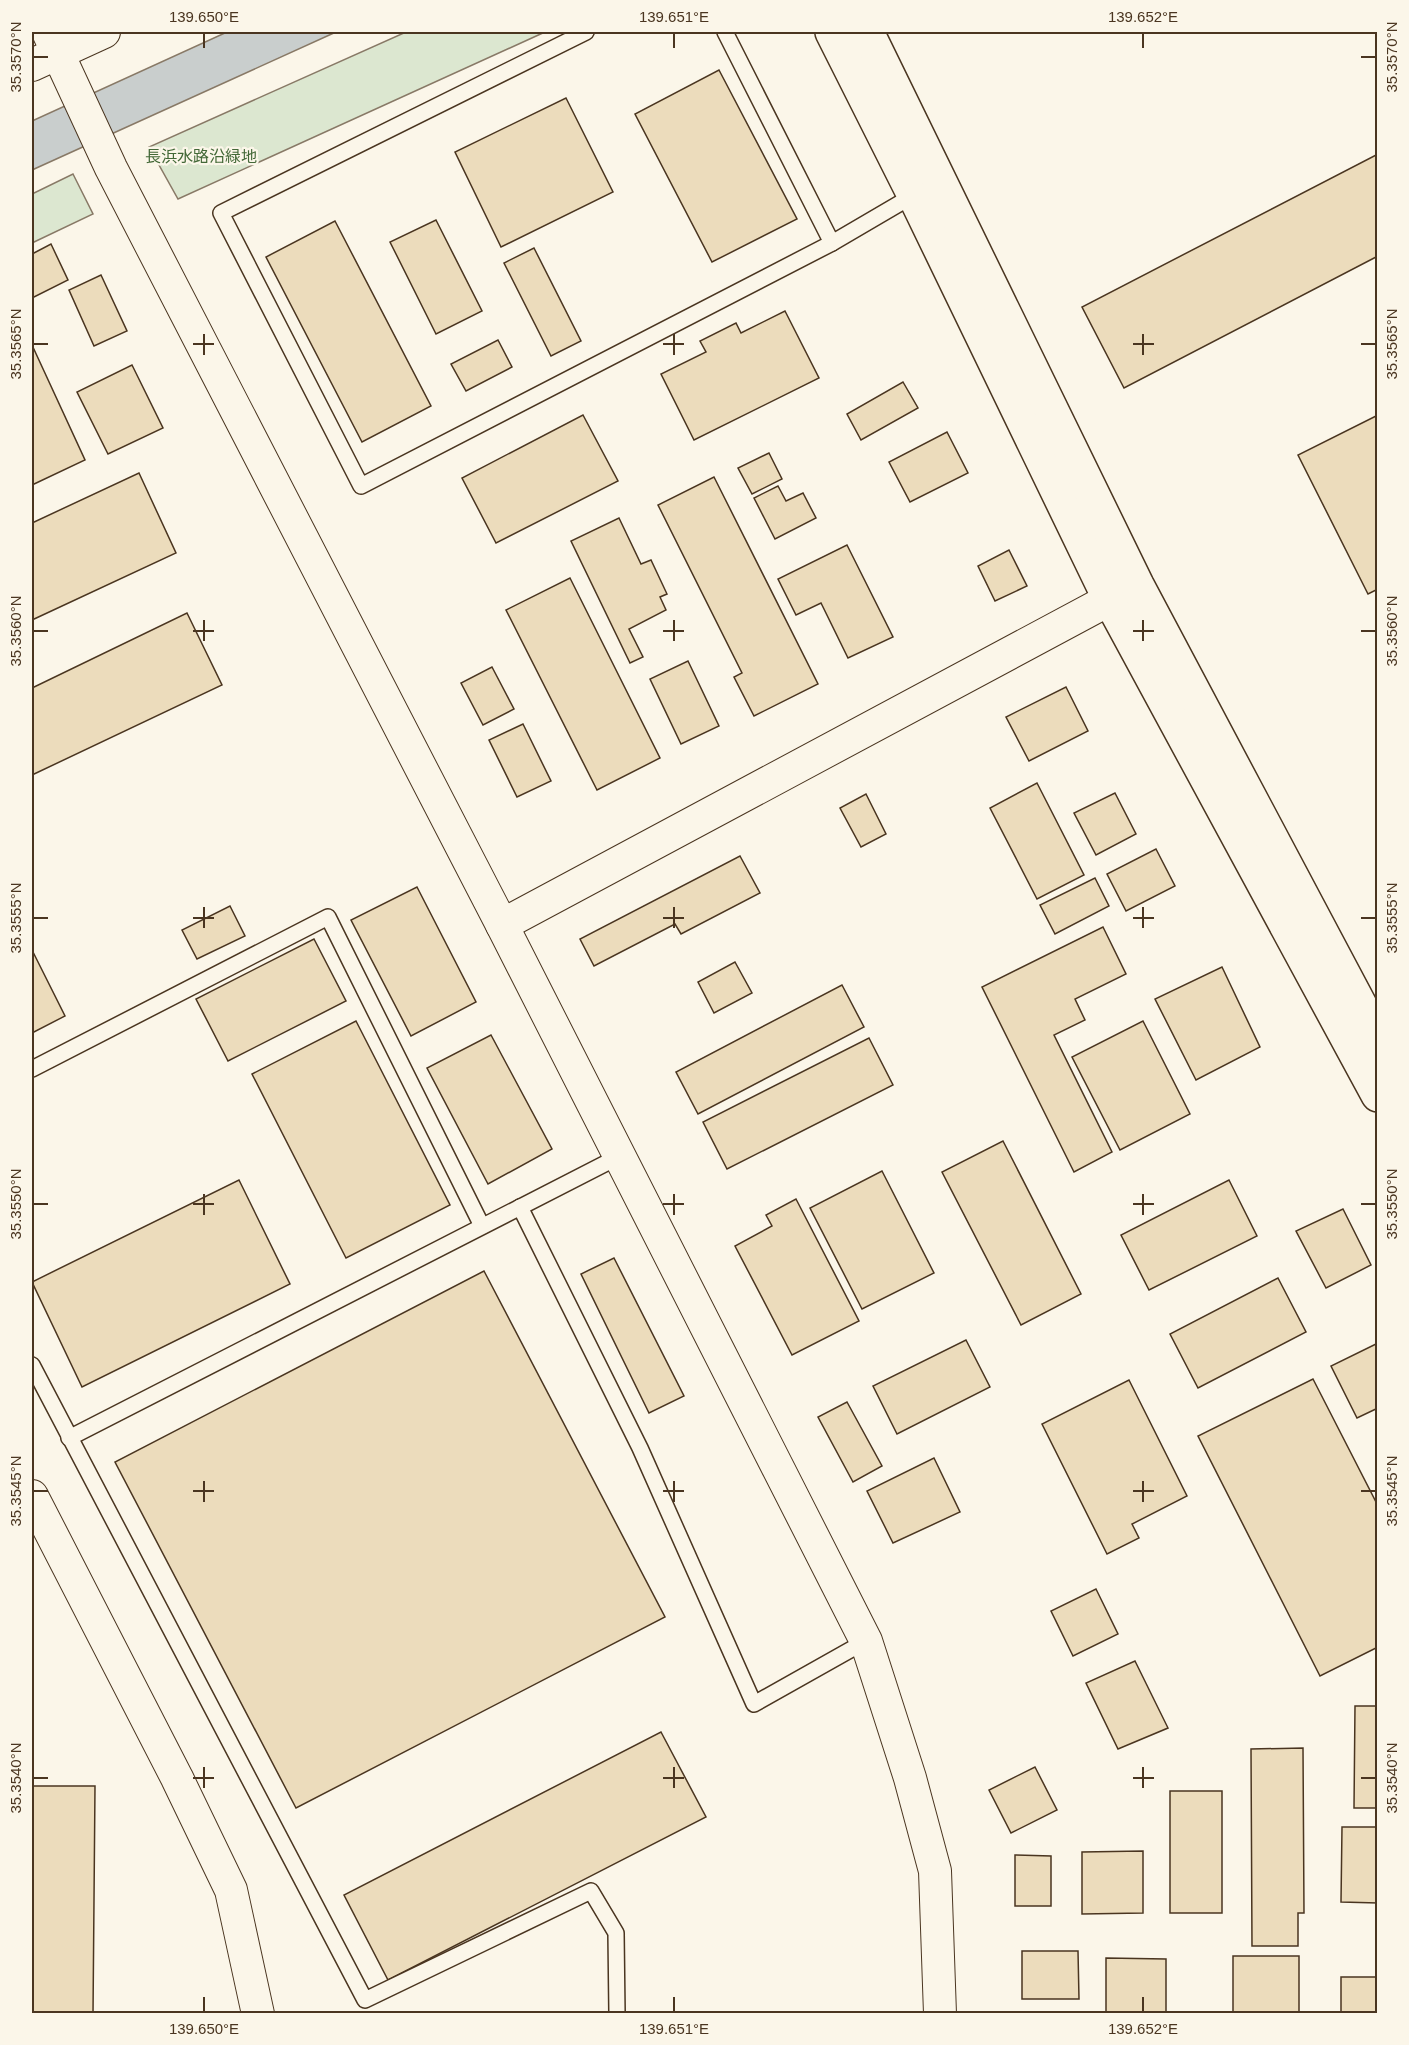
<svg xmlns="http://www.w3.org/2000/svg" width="1409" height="2045" font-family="Arial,'Noto Sans JP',sans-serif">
<rect width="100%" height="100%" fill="#fbf6e9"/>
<!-- green -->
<g fill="#dce7d0" stroke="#887966" stroke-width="1.5">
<polygon points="406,32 545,32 178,199 149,147"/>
<polygon points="73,174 93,214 32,243 32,194"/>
</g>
<!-- water -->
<polygon fill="#c9cecd" stroke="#887966" stroke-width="1.5" points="227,32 336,32 32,170 32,121"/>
<!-- building -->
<g fill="#ecdcbc" stroke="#4a3520" stroke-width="1.5">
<polygon points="719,70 797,219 712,262 635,114"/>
<polygon points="566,98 613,192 501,247 455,152"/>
<polygon points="1378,154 1378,256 1124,388 1082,307"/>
<polygon points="436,220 482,311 436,334 390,242"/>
<polygon points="335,221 431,406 362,442 266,257"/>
<polygon points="51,244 68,280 32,298 32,254"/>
<polygon points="534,248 581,341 551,356 504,263"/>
<polygon points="101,275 127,331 94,346 69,290"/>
<polygon points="785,311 819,378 694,440 661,374 706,352 700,341 736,323 741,333"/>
<polygon points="498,340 512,367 466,391 451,364"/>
<polygon points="32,345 85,460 32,485"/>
<polygon points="132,365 163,428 108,454 77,392"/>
<polygon points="903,382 918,408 861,440 847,414"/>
<polygon points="583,415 618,481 496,543 462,478"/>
<polygon points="1378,415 1378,589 1368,594 1298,455"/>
<polygon points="947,432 968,473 910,502 889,462"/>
<polygon points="769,453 782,479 752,494 738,468"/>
<polygon points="139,473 176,553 32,620 32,523"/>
<polygon points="714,477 818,684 754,716 734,677 742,673 658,505"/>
<polygon points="778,486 786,501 803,493 816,518 775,539 754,498"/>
<polygon points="619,518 641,564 651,560 667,594 660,597 666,610 629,629 643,657 630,663 571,541"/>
<polygon points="847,545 893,637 848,658 821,603 796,615 778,579"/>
<polygon points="1009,550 1027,586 995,601 978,566"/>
<polygon points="570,578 660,758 597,790 506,610"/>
<polygon points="187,613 222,685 32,775 32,688"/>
<polygon points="688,661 719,726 681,744 650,679"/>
<polygon points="492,667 514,709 483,725 461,683"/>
<polygon points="1066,687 1088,731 1029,761 1006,717"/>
<polygon points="523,724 551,781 517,797 489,740"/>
<polygon points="1037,783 1084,875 1037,899 990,808"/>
<polygon points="1115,793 1136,834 1096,855 1074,813"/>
<polygon points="866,794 886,834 861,847 840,808"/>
<polygon points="1156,849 1175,886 1126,911 1107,874"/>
<polygon points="740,856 760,893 681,934 675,924 594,966 580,939"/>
<polygon points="1095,878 1109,906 1055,934 1040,905"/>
<polygon points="417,887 476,1002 411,1036 351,920"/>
<polygon points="230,906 245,936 197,959 182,930"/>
<polygon points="1103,927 1126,974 1075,999 1085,1020 1054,1035 1112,1152 1074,1172 982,987"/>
<polygon points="314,939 346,1001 228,1061 196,999"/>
<polygon points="32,950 65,1016 32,1033"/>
<polygon points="735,962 752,993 714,1013 698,982"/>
<polygon points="1222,967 1260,1047 1196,1080 1155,999"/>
<polygon points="842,985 864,1027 698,1114 676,1072"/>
<polygon points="356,1021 450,1205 346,1258 252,1074"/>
<polygon points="1143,1021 1190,1114 1120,1150 1072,1057"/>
<polygon points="491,1035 552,1149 488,1184 427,1068"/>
<polygon points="869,1038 893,1085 727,1169 703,1122"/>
<polygon points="1003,1141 1081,1294 1021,1325 942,1172"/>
<polygon points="882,1171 934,1273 862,1309 810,1208"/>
<polygon points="239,1180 290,1284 82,1387 32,1282"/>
<polygon points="1229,1180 1257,1236 1149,1290 1121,1235"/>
<polygon points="796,1199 859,1321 792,1355 735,1246 772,1226 766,1215"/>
<polygon points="1343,1209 1371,1265 1326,1288 1296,1231"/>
<polygon points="614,1258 684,1396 649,1413 581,1274"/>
<polygon points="484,1271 665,1617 296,1808 115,1462"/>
<polygon points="1278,1278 1306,1332 1198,1388 1170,1334"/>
<polygon points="966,1340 990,1387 897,1434 873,1386"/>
<polygon points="1378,1343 1378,1408 1357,1418 1331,1366"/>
<polygon points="1313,1379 1378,1506 1378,1647 1320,1676 1198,1436"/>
<polygon points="1129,1380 1187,1496 1132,1524 1139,1538 1107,1554 1042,1424"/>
<polygon points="847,1402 882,1466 853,1482 818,1417"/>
<polygon points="934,1458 960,1512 893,1543 867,1491"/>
<polygon points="1096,1589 1118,1634 1073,1656 1051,1611"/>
<polygon points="1135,1661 1168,1728 1118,1749 1086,1683"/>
<polygon points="1355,1706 1378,1706 1378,1808 1354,1808"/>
<polygon points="661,1732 706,1817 388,1980 344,1895"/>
<polygon points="1303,1748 1304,1913 1298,1913 1298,1946 1252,1946 1251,1749"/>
<polygon points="1035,1767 1057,1810 1011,1833 989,1790"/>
<polygon points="32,1786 95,1786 93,2014 32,2014"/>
<rect x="1170" y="1791" width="52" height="122"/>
<polygon points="1342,1827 1378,1827 1378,1903 1341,1902"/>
<polygon points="1143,1851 1143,1913 1082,1914 1082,1852"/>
<polygon points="1015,1855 1051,1856 1051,1906 1015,1906"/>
<polygon points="1022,1951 1078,1951 1079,1999 1022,1999"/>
<rect x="1233" y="1956" width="66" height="58"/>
<polygon points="1106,1958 1166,1959 1166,2014 1106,2014"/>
<rect x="1341" y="1977" width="37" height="37"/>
</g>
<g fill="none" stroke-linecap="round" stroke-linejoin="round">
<defs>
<g id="lane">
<polyline points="586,32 221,213 361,486 832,243 914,195"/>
<polyline points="725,32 832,243"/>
<polyline points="32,1069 328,917 482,1226"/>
<polyline points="520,1207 640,1448 754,1704 866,1641"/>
<polyline points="32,1365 365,2000 591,1891 616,1933 617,2014"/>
<polyline points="69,1438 618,1157"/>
</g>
<g id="street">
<polyline points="48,32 111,168 502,925 866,1641 910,1778 935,1871 940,2014"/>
<polyline points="32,65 104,32"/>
<polyline points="502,925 1133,587"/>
<polyline points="32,1496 177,1778 231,1890 258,2014"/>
</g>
<g id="secondary">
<polyline points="832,32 914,195 1110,600 1378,1095"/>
<polyline points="867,32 1137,585 1378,1039"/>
</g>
</defs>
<!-- lane casing -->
<use href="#lane" stroke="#4a3520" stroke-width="18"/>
<!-- street casing -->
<use href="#street" stroke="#4a3520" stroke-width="34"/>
<!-- secondary casing -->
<use href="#secondary" stroke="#4a3520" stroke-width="36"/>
<!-- lane -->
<use href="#lane" stroke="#fbf6e9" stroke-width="15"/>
<!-- street -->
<use href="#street" stroke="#fbf6e9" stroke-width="32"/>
<!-- secondary -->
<use href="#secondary" stroke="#fbf6e9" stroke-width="33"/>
</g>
<!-- ticks -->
<path fill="none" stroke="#4a3520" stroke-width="2" d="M204,33V48M674,33V48M1143,33V48M33,57H48M1361,57H1376M204,334V355M674,334V355M1143,334V355M33,344H48M193,344H214M663,344H684M1133,344H1154M1361,344H1376M204,620V641M674,620V641M1143,620V641M33,631H48M193,631H214M663,631H684M1133,631H1154M1361,631H1376M204,907V928M674,907V928M1143,907V928M33,918H48M193,918H214M663,918H684M1133,918H1154M1361,918H1376M204,1194V1215M674,1194V1215M1143,1194V1215M33,1204H48M193,1204H214M663,1204H684M1133,1204H1154M1361,1204H1376M204,1481V1502M674,1481V1502M1143,1481V1502M33,1491H48M193,1491H214M663,1491H684M1133,1491H1154M1361,1491H1376M204,1767V1788M674,1767V1788M1143,1767V1788M33,1778H48M193,1778H214M663,1778H684M1133,1778H1154M1361,1778H1376M204,1997V2012M674,1997V2012M1143,1997V2012"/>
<g text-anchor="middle" stroke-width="4.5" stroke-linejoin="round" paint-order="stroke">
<!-- park labels -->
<g font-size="16" fill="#436837" stroke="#fbf6e9">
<text x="201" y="162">長浜水路沿緑地</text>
</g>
</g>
<!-- border -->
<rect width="1409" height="2045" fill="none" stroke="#fbf6e9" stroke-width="66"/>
<rect x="33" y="33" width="1343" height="1979" fill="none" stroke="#4a3520" stroke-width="2"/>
<g font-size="15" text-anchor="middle" fill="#4a3520">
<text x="204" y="22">139.650°E</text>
<text x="674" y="22">139.651°E</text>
<text x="1143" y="22">139.652°E</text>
<text transform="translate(16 57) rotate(-90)" y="5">35.3570°N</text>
<text transform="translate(1392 57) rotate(-90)" y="5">35.3570°N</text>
<text transform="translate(16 344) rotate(-90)" y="5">35.3565°N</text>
<text transform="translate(1392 344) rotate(-90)" y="5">35.3565°N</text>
<text transform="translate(16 631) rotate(-90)" y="5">35.3560°N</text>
<text transform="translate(1392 631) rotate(-90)" y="5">35.3560°N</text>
<text transform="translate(16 918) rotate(-90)" y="5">35.3555°N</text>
<text transform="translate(1392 918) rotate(-90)" y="5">35.3555°N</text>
<text transform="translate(16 1204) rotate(-90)" y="5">35.3550°N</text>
<text transform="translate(1392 1204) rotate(-90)" y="5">35.3550°N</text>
<text transform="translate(16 1491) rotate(-90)" y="5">35.3545°N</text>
<text transform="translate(1392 1491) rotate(-90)" y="5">35.3545°N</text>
<text transform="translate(16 1778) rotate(-90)" y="5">35.3540°N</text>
<text transform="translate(1392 1778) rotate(-90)" y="5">35.3540°N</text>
<text x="204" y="2034">139.650°E</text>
<text x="674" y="2034">139.651°E</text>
<text x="1143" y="2034">139.652°E</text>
</g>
</svg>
